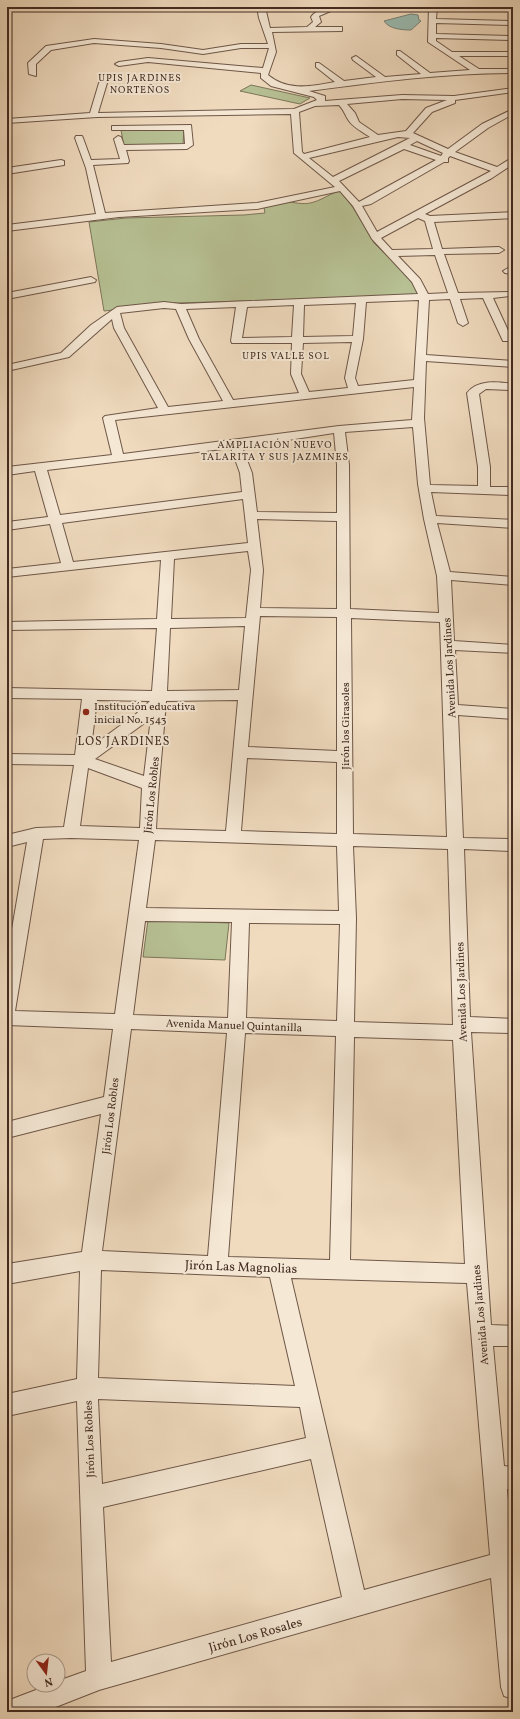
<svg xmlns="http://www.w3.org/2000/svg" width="520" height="1719" font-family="Vollkorn,serif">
<rect width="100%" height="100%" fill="#f0dbbf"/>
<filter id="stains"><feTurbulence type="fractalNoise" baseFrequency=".005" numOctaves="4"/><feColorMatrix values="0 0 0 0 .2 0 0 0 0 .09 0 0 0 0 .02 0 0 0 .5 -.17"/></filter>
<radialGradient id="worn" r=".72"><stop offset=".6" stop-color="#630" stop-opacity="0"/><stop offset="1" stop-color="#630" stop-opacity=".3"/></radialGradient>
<!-- green -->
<g fill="#b7c194" stroke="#7c765a">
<polygon points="251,85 310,98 300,104 240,91"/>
<polygon points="184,128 183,145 124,147 121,130"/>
<path d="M341,191L354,209L374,243L406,275L414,285L419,296L176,303L104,311L89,222L126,218L244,215L265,213L264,208C272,205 281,201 289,202C298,203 305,205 314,202C324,199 330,193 341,191Z"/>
<polygon points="148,920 229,923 225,960 143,957"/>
</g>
<!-- water -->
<path fill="#9abbb1" stroke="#778177" d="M411,14L418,15L419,20L421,21L411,30C402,30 389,29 384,21Z"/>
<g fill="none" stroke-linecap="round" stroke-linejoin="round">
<defs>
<g id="minor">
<path d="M257,7H265L270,28L307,27L313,22L311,17C316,9 331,7 340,7L319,16L321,22L315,27H342V31L272,32L276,52L268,75C289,92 311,86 335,82L316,67V63H319L344,81L376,77L353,60L352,58L356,56L385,77L421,74L397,55V51H400L430,73L470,70L428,42L429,7H437L436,19L513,21V25L436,23V34L513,36V40L436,38V41L452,52H513V56H459L479,69H513V73C445,73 377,82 309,91L325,96V101L402,95L454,96L513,88V92L455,100V103L432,112L413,133L448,149L482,124L513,109V114L488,128L455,152L497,167L513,157V164L492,178L425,214L430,216L513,212V218L434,222L442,249L499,247L504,250L499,253L444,254L458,293L510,292L511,294L510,296L493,298L512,339L511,341H503L483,298L460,299L468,323L463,326L458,323L450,299L429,300L426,355L513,361V367L426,361L424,418L430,485L478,486V467L467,393C478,379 498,382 513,384V390L486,389L479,394L490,467V487H513V495L431,492L436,516L513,520V528L437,523L450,572L513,577V585L451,580L454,641L513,645V653L455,650L458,705L513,709V719L458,715L463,838L513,839V851L464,849L470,1017L513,1019V1033L471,1032L491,1325L513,1326V1346H493L504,1466L513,1467V1489H507L513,1557V1699L504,1696L501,1687L491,1578L99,1690L43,1712H7V1701L49,1685H58V1681L86,1671L77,1401L7,1416V1394L77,1379L80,1271L7,1284V1264L82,1252L101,1114L7,1138V1122L104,1097L113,1029L7,1025V958L27,842L7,847V835L36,828L64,827L74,765L7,764V754L75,755L82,699L7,698V688L152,691L157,628L7,630V622L157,619L161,560L7,577V569L61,563L50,524L7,530V522L48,517L35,471L7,475V467L112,455L103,418L105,416L158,408L114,328L112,319L69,357L7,371V365L61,353L91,325L117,307L164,302L181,304L418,294L412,282L372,239L353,206L340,191L257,209L119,217L7,231V225L96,214L86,168L75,138L76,136H82L83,138L91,160L120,159L114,139L118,136L121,137L124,145L185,144L184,130H112V126H115L191,125L193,145L187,149L126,150L129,161L128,163L93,165L105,213L257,203L335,187L294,153L291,114L97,117L7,123V119L90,113L99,83L103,81L107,83L98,113L294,109L317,100L314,97L271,86L261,78V73L148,62L119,66L115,64L119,62L148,58L263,68L269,48H241L203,54L161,48L94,43L51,50L36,64V76L29,74L28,63L46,46L94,39L161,44L203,50L241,44H268L259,18ZM402,99L447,100L426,108L406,131L378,135L359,122L355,113L347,104ZM339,105C344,110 345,115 349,121C354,128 363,132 370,137L304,154L302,152L299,112L315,106ZM398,137L410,138L333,177L309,158ZM417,141L443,153L441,156L410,145ZM404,149L436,160L359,202L339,181ZM450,156L491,171L377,232L362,206L371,204L444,162H448V158ZM418,218L425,221L433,249L392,250L381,238ZM435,255L448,293L428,294L420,279L398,256ZM419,300L414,380L358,386L355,378L363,339L366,302ZM356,303L353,336L303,337L304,305ZM294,305L292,337L242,338L247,307ZM236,307L231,341L232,343H292L291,374L299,393L233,400L199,339L186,309ZM164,308L176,309L189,339L223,401L168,407L124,328L120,313ZM352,342L345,378L348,388L309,392L301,374L303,343ZM414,387L412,420L339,426L123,454L115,420ZM413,427L418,484L424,519L437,576L439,613L350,609L349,465L345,432ZM334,433L337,465V513L257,512L252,473L242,447ZM231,448L240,473L242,492L60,515L47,470ZM243,499L248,543L73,562L62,523ZM257,519L337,521V609L260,608L263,570ZM248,551L251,570L246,618L171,619L174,559ZM260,616L337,617V751L248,747ZM351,618L440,622L447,837L353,834ZM245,626L239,690L167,691L170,628ZM97,700L150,701L136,714L91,747ZM238,700L226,831L156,829C158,786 163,744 166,701ZM151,717L144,776L95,759L146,722ZM247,758L337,762V834L241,831ZM88,768L142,788L140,828L80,826ZM71,838L139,840L115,1014L15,1011L43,839ZM155,840L337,846L339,911L146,908ZM353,846L448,849L453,1025L354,1022L356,918ZM145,921L232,922L228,1018L133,1015ZM249,923L340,924L337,1021L246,1018ZM131,1029L227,1033L208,1256L102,1251ZM245,1033L336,1036L330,1260L228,1257ZM354,1037L453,1040L465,1264L350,1260ZM101,1270L270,1277L295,1386L98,1378ZM291,1278L467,1283L490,1555L364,1590ZM98,1399L300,1407L306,1438L102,1484ZM311,1459L342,1597L111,1662L103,1507Z"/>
<polygon points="507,7 513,7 513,9 509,8"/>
<polygon points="61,160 64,161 64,165 7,174 7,168"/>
<polygon points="508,268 513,268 513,274 505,273 503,271"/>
<polygon points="91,277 96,280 95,282 7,299 7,293"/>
</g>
</defs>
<!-- minor casing -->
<use href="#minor" stroke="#6e5748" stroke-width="2"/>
<!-- minor -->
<use href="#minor" fill="#f5e8d5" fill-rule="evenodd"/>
</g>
<!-- markers -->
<circle fill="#8f2418" stroke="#f5e8d5" stroke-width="1.5" cx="86" cy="712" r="4"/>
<g text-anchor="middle" stroke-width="4" stroke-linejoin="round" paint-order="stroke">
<!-- far-neighbourhood labels -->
<g font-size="10" letter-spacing="1" fill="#422b21" stroke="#f5e8d5">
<text x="140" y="81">UPIS JARDINES<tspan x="140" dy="12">NORTEÑOS</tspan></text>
<text x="286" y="359">UPIS VALLE SOL</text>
<text x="275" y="448">AMPLIACIÓN NUEVO<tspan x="275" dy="12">TALARITA Y SUS JAZMINES</tspan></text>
</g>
<!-- street labels -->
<g font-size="11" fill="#422b21" stroke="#f5e8d5">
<text transform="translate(449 668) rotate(-93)" y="4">Avenida Los Jardines</text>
<text transform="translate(345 726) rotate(-90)" y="4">Jirón los Girasoles</text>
<text transform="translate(151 795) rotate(-84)" y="4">Jirón Los Robles</text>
<text transform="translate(461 992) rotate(-92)" y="4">Avenida Los Jardines</text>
<text transform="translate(234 1025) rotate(2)" y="4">Avenida Manuel Quintanilla</text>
<text transform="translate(110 1116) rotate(-83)" y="4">Jirón Los Robles</text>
<text transform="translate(480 1315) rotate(-95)" y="4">Avenida Los Jardines</text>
<text transform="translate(89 1439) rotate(-92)" y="4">Jirón Los Robles</text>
</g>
<!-- poi labels -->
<g font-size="11" fill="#422b21" stroke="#f5e8d5" text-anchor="start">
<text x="94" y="710">Institución educativa<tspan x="94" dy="13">inicial No. 1543</tspan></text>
</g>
<!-- neighbourhood labels -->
<g font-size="12" letter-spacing="1" fill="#422b21" stroke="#f5e8d5">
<text x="124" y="745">LOS JARDINES</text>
</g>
<!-- near-street labels -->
<g font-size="13" fill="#422b21" stroke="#f5e8d5">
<text transform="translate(241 1266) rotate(2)" y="5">Jirón Las Magnolias</text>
<text transform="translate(255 1634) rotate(-16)" y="5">Jirón Los Rosales</text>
</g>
</g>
<!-- margin -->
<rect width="520" height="1719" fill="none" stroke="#f0dbbf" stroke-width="24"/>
<rect x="8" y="8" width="504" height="1703" fill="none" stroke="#422b21" stroke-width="2"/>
<rect x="12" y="12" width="496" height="1695" fill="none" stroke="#422b21"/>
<!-- north arrow -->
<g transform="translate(46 1673) rotate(165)"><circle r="19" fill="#f5e8d5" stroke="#ad9c8d"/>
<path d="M0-3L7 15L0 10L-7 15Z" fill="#8f2418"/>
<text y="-6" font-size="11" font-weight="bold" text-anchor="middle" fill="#422b21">N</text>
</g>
<rect width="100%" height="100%" filter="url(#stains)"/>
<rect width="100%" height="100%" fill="url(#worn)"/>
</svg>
